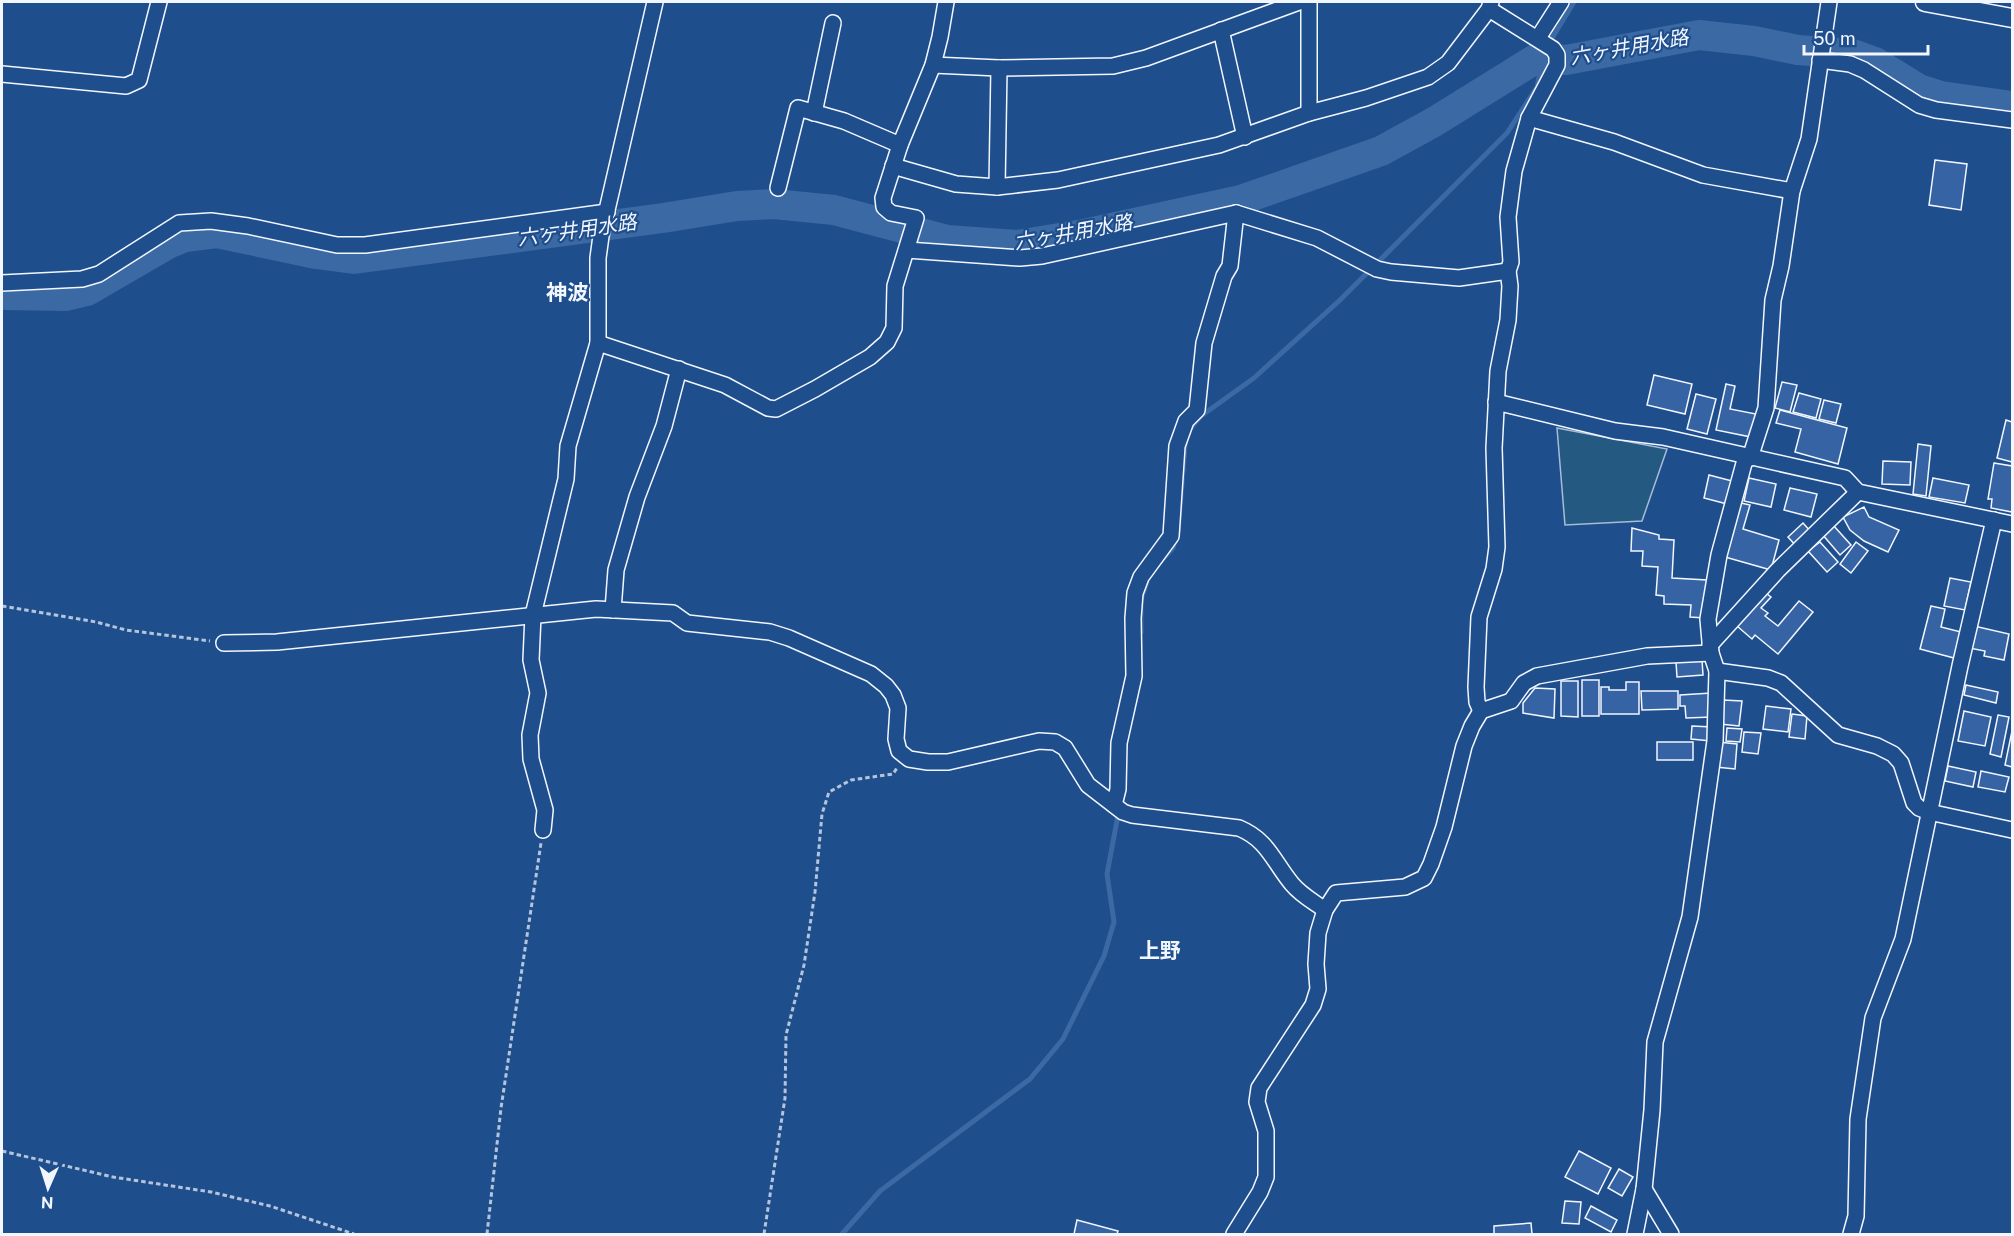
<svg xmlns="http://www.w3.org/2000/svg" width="2014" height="1236" font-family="'Public Sans','Noto Sans JP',sans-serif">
<rect width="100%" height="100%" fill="#1f4e8c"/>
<!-- green -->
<polygon fill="#245a82" stroke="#a8bbd7" stroke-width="1.5" points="1557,428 1667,449 1642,521 1565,525"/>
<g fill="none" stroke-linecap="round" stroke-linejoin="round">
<!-- stream -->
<g stroke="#3b69a3" stroke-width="5">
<polyline points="1537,58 1554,35 1574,2"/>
<polyline points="1178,532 1186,434 1201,416 1254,378 1340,300 1507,133 1537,87 1543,58"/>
<polyline points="1160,562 1173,548 1175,541"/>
<polyline points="1141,632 1141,600 1147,582"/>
<polyline points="842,1234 880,1191 1030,1079 1063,1039 1104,956 1114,922 1107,874 1119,810"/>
</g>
<!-- river -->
<polyline stroke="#3b69a3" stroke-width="30" points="2,295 66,296 87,291 168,244 185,237 217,233 316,254 354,259 663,218 737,206 774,204 834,210 947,240 1017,245 1084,234 1241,200 1381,151 1434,122 1537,58 1566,60 1699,35 1754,41 1798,50 1853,54 1875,62 1919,89 1941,96 2012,106"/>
</g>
<!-- building -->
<g fill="#3563a3" stroke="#f2f6ff" stroke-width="1.5">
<polygon points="1935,160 1967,164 1961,210 1929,205"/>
<polygon points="1654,375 1692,384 1685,414 1647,405"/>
<polygon points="1782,382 1797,385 1790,412 1775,408"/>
<polygon points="1726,384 1735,386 1730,409 1756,414 1751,437 1716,430"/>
<polygon points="1799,393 1821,399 1816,418 1793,412"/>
<polygon points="1696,394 1716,399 1707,434 1687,429"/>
<polygon points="1824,400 1841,404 1836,423 1819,419"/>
<polygon points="1780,410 1847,428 1838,464 1795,452 1801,429 1776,423"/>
<polygon points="2006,420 2012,422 2012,462 1997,458"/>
<polygon points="1918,444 1931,446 1926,496 1913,494"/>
<polygon points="1883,461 1911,462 1910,485 1882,484"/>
<polygon points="1994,463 2012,466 2012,512 1991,508 1992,499 1988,499"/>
<polygon points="1709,475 1736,482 1731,505 1704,498"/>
<polygon points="1749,478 1776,484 1771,507 1744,501"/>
<polygon points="1933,478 1969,485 1965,503 1929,497"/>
<polygon points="1790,488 1817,494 1811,517 1784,510"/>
<polygon points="1741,503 1750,505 1743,529 1779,540 1771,570 1725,557"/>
<polygon points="1864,507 1869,517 1899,530 1888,552 1864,541 1850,530 1843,517"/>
<polygon points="1803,523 1812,533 1797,547 1788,537"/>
<polygon points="1833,525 1851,545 1840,555 1822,534"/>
<polygon points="1632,528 1659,535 1659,539 1674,540 1672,578 1707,580 1705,618 1690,617 1691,605 1664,604 1664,596 1656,595 1658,567 1642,566 1643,551 1631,551"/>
<polygon points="1820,542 1838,562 1827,572 1808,551"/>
<polygon points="1856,542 1868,551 1851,573 1840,564"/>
<polygon points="1950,578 1971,582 1965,610 1944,606"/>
<polygon points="1766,593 1771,597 1761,608 1768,613 1765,616 1778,626 1799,601 1813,612 1778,654 1755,635 1752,639 1737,626"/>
<polygon points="1931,606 1945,609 1941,627 1961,632 1954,658 1920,649"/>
<polygon points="1974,626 2009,634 2004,660 1984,656 1985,651 1969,648"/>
<polygon points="1702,660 1703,675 1677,677 1676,662"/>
<rect x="1582" y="680" width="17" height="36"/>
<polygon points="1561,681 1578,681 1578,717 1561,716"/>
<polygon points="1626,682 1639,682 1639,714 1601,714 1601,687 1609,687 1609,690 1626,690"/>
<polygon points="1966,685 1998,692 1996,703 1964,695"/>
<polygon points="1535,688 1555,689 1554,718 1523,713 1523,703"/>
<polygon points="1641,691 1678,691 1678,709 1642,710"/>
<polygon points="1711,693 1712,717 1686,718 1685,706 1680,706 1680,695"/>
<polygon points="1723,700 1742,701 1739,726 1720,724"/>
<polygon points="1766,706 1791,709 1788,732 1763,729"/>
<polygon points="1964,711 1991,717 1985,746 1958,741"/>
<polygon points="1792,714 1807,716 1805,739 1789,737"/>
<polygon points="1998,715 2009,717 2001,757 1990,754"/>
<polygon points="1692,726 1712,727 1711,741 1691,739"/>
<polygon points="1727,728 1742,729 1740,742 1726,741"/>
<polygon points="2012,731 2012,767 2005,765"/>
<polygon points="1744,732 1761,733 1758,754 1742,752"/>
<rect x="1657" y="742" width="36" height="18"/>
<polygon points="1718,742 1737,744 1735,769 1716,767"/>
<polygon points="1948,766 1976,772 1973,787 1945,781"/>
<polygon points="1981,771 2009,777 2005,792 1978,787"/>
<polygon points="1579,1151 1611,1168 1598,1194 1565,1177"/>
<polygon points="1619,1169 1633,1177 1622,1196 1608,1188"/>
<polygon points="1565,1201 1581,1202 1579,1224 1562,1223"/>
<polygon points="1591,1206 1617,1220 1611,1232 1585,1218"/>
<polygon points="1077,1220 1118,1231 1117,1234 1074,1234"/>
<polygon points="1531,1223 1532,1234 1494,1234 1494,1226"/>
</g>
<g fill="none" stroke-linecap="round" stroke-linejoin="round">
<defs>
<g id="minor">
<polyline points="1221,30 1245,137"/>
<polyline points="1538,38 1561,2"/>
<polyline points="1820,60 1850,64 1864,70 1919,105 1936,110 2012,120"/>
<polyline points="933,65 999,68 1113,66 1146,58 1299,2"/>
<polyline points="2,74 126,86 139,80 159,2"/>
<polyline points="814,113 833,23"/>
<polyline points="1309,113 1309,2"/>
<polyline points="1529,118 1614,142 1703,175 1792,191"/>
<polyline points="893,166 956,184 997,187 1058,180 1219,145 1309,113 1366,98 1428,77 1448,63 1489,9 1491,2"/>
<polyline points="997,187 999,68"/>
<polyline points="778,188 798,108 844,121 900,145"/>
<polyline points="907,250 1020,258 1042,256 1236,213 1317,238 1377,269 1391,272 1459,278 1508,271"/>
<polyline points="2,283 82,279 99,274 179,223 211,221 248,226 337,245 365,245 607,212"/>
<polyline points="598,343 725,385 768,408 776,409 815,389 870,357 887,342 894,328 895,286 916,218 891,213 884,207 883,198 900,145 933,65 940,37 946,2"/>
<polyline points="1496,402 1615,431 1663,437 1845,478 1858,492 2012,524"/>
<polyline points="1750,458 1766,408 1773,300 1781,266 1792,191 1809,139 1829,2"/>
<polyline points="613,610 616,570 637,497 664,426 679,369"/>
<path d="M224,643L277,642L596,609L673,613L687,623L770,632L789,638L871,674L886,686L893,695L898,708L896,739L899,751L909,759L928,762H948L1039,741L1055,742L1065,748L1088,785L1123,812L1132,815L1239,828C1268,840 1273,861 1292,884C1301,895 1314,902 1325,910"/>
<polyline points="1710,645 1778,570 1858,492"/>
<polyline points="1717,671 1768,678 1781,683 1838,735 1877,746 1893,754 1901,763 1914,803 1919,808 1929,812 2012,830"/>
<polyline points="1481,711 1477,702 1476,687 1479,617 1494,569 1497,547 1494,448 1498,371 1508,320 1510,286 1508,271 1511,262 1508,217 1514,171 1529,118 1557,65 1557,55 1553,49 1489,9"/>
<polyline points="1114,805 1118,789 1119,743 1134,676 1133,618 1135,593 1141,577 1171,536 1177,446 1186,421 1197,410 1204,343 1224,276 1230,266 1236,213"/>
<polyline points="543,830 545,810 531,759 530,735 538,693 531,660 533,615 566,479 568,446 598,343 598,258 601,236 655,2"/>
<polyline points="1644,1189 1671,1234"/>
<polyline points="1234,1234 1260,1192 1266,1177 1266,1131 1257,1102 1259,1088 1313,1005 1318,989 1316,964 1318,933 1325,910 1336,893 1405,887 1424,878 1431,864 1444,827 1464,746 1472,726 1481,711 1511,701 1524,683 1537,676 1647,656 1711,653"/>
<polyline points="1635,1234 1644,1189 1652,1110 1655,1042 1690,917 1715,741 1717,671 1711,653 1708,619 1719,555 1746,456"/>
<polyline points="1851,1234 1856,1216 1858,1119 1873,1018 1903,939 1960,666 1994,520"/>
</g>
<polyline id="tertiary" points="1925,2 2012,18"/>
</defs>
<!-- minor casing -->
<use href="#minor" stroke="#f2f6ff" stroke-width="18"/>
<!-- tertiary casing -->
<use href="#tertiary" stroke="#f2f6ff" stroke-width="21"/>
<!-- path -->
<g stroke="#b3c4dc" stroke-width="3" stroke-dasharray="4.5 3" stroke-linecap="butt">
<polyline points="2,606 96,622 126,630 210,641"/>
<polyline points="2,1151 113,1177 211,1192 270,1206 354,1234"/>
<polyline points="487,1234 501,1108 541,843"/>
<polyline points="764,1234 785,1098 786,1035 804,965 815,892 822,814 829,792 851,780 893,774 897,768"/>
</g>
<!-- minor -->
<use href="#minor" stroke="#1f4e8c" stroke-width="15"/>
<!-- tertiary -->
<use href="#tertiary" stroke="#1f4e8c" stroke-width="18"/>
</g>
<g text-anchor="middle" stroke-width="4.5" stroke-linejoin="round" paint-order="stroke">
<!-- water labels -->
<g font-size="20" font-style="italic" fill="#f2f6ff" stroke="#1f4e8c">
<text transform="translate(1629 47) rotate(-10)" y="7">六ヶ井用水路</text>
<text transform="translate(577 230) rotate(-8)" y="7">六ヶ井用水路</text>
<text transform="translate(1073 232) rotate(-10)" y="7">六ヶ井用水路</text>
</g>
<!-- quarter labels -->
<g font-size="21" font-weight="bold" fill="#f2f6ff" stroke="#1f4e8c">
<text x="567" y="300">神波</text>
<text x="1160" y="958">上野</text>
</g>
</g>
<!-- border -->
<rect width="2014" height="1236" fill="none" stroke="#f2f6ff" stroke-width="6"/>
<!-- north arrow -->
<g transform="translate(48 1188) rotate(183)" stroke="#1f4e8c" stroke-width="4.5" paint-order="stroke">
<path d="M0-4.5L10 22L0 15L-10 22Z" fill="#f2f6ff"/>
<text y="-9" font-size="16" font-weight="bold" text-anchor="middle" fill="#f2f6ff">N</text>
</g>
<!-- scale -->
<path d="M1804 45v9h124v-9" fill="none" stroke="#f2f6ff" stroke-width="3"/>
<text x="1813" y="45" font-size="18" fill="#f2f6ff" stroke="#1f4e8c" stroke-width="4.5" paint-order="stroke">50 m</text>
</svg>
